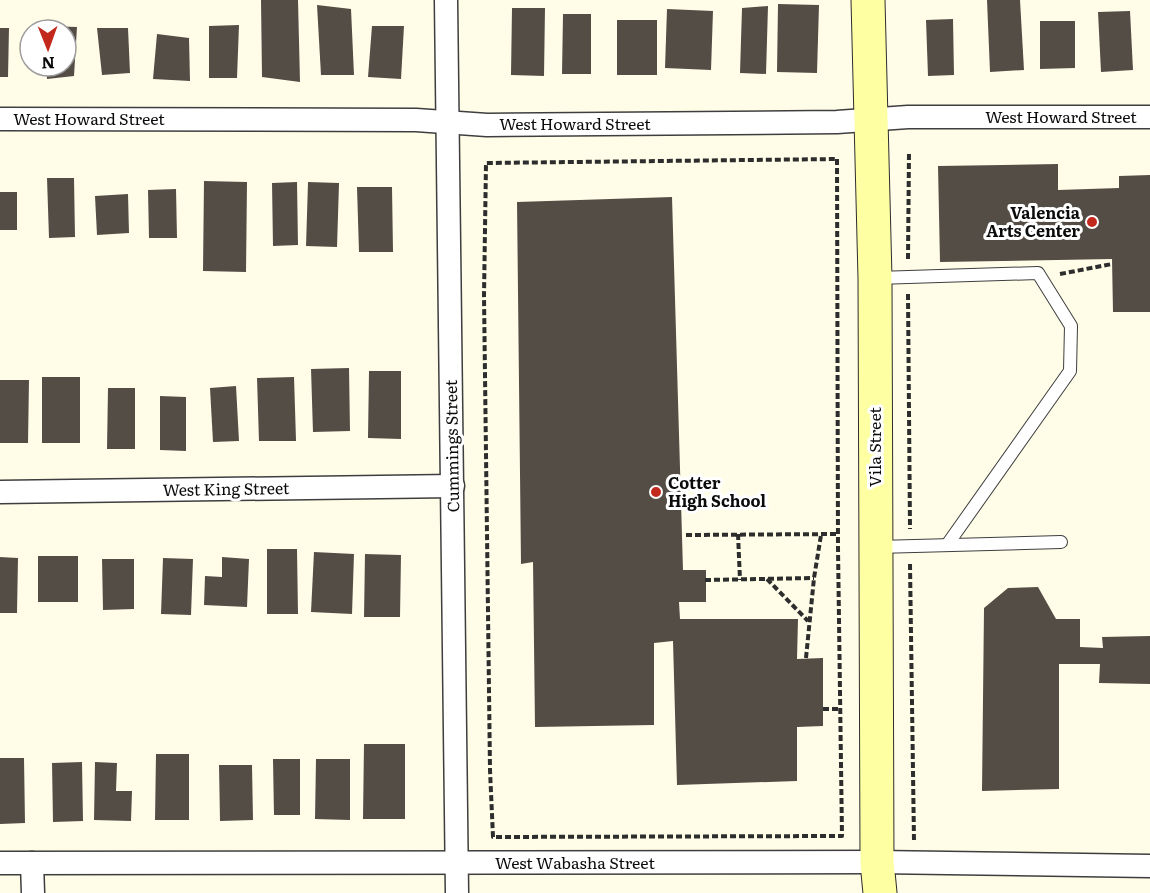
<svg xmlns="http://www.w3.org/2000/svg" width="1150" height="893" font-family="Literata,serif">
<rect width="100%" height="100%" fill="#fffde8"/>
<!-- building -->
<g fill="#544d46">
<polygon points="261,0 298,0 300,82 262,77"/>
<polygon points="987,0 1020,0 1024,70 990,72"/>
<polygon points="778,4 819,5 817,73 777,72"/>
<polygon points="317,5 351,9 354,75 321,75"/>
<polygon points="768,6 766,74 740,73 742,8"/>
<polygon points="512,8 545,8 544,76 511,75"/>
<polygon points="667,9 713,11 711,70 665,68"/>
<polygon points="1130,11 1133,70 1101,72 1098,12"/>
<polygon points="563,14 591,14 591,74 562,74"/>
<polygon points="953,19 954,75 928,76 926,20"/>
<rect x="617" y="20" width="40" height="55"/>
<polygon points="1040,21 1075,21 1075,68 1040,69"/>
<polygon points="239,25 237,78 209,78 209,26"/>
<polygon points="46,26 77,27 74,76 47,79 46,66 66,66 66,30 46,30"/>
<polygon points="372,26 404,26 401,79 368,77"/>
<polygon points="0,28 9,28 8,77 0,77"/>
<polygon points="97,28 128,28 130,73 102,75"/>
<polygon points="157,34 189,38 190,81 153,79"/>
<polygon points="1058,164 1058,190 1119,188 1119,176 1150,175 1150,312 1113,312 1112,259 940,262 938,166"/>
<polygon points="47,178 74,178 75,237 49,238"/>
<polygon points="204,181 247,182 246,272 203,271"/>
<polygon points="297,182 298,245 273,246 272,183"/>
<polygon points="308,182 339,183 337,247 306,246"/>
<polygon points="357,187 392,187 393,252 359,252"/>
<polygon points="176,189 177,238 149,238 148,190"/>
<rect x="0" y="192" width="17" height="38"/>
<polygon points="128,194 129,233 97,235 95,196"/>
<polygon points="672,197 683,570 706,570 706,602 679,602 680,619 798,619 797,659 823,658 823,726 797,727 797,781 677,785 673,641 654,643 654,725 535,727 533,562 521,564 517,202"/>
<polygon points="349,368 350,431 313,432 311,369"/>
<polygon points="369,371 401,371 401,439 368,438"/>
<rect x="42" y="377" width="38" height="66"/>
<polygon points="294,377 296,441 259,441 257,378"/>
<polygon points="0,380 29,380 28,443 0,443"/>
<polygon points="236,386 239,441 213,442 210,388"/>
<polygon points="108,388 135,388 135,449 107,449"/>
<polygon points="160,396 186,397 186,451 160,450"/>
<polygon points="267,549 297,549 298,614 267,614"/>
<polygon points="314,552 354,554 352,614 311,612"/>
<polygon points="365,554 401,555 400,617 364,617"/>
<rect x="38" y="556" width="40" height="46"/>
<polygon points="0,557 18,558 17,613 0,613"/>
<polygon points="222,557 249,559 247,607 204,605 205,576 222,577"/>
<polygon points="163,558 193,559 191,615 161,614"/>
<polygon points="102,559 134,559 134,609 103,610"/>
<polygon points="1038,587 1056,619 1080,619 1080,647 1103,648 1102,637 1150,636 1150,684 1099,683 1100,664 1059,664 1059,789 982,791 984,608 1008,588"/>
<polygon points="364,744 405,744 405,819 363,819"/>
<polygon points="156,754 189,754 189,820 155,820"/>
<polygon points="0,758 24,758 25,823 0,824"/>
<polygon points="273,759 300,759 300,815 274,815"/>
<polygon points="316,759 350,759 350,820 315,819"/>
<polygon points="82,762 83,821 53,822 52,763"/>
<polygon points="95,762 117,763 116,791 132,791 131,821 94,820"/>
<polygon points="219,765 252,765 253,820 220,821"/>
</g>
<g fill="none" stroke-linecap="round" stroke-linejoin="round">
<defs>
<g id="lane">
<polyline points="877,278 1038,273 1071,326 1070,371 947,545"/>
<polyline points="877,547 1061,542"/>
</g>
<g id="street">
<polyline points="446,0 457,893"/>
<polyline points="0,119 416,120 487,125 837,122 908,117 1150,117"/>
<polyline points="0,492 453,486"/>
<polyline points="0,863 877,862 1150,866"/>
<polyline points="32,863 33,893"/>
</g>
<polyline id="secondary" points="868,0 875,278 877,862 880,893"/>
</defs>
<!-- lane casing -->
<use href="#lane" stroke="#3e3e3e" stroke-width="14"/>
<!-- street casing -->
<use href="#street" stroke="#3e3e3e" stroke-width="25"/>
<!-- secondary casing -->
<use href="#secondary" stroke="#2d2d2d" stroke-width="35"/>
<!-- path -->
<g stroke="#2d2d2d" stroke-width="4" stroke-dasharray="6 3" stroke-linecap="butt">
<polygon points="837,159 838,548 842,836 493,837 490,770 484,296 486,163"/>
<polyline points="908,259 909,152"/>
<polyline points="1060,274 1112,264"/>
<polyline points="908,294 910,529"/>
<polyline points="738,534 740,580"/>
<polyline points="686,535 838,534"/>
<polyline points="910,564 914,841"/>
<polyline points="767,579 808,621"/>
<polyline points="705,580 814,578"/>
<polyline points="806,658 814,578 821,535"/>
<polyline points="823,709 839,709"/>
</g>
<!-- lane -->
<use href="#lane" stroke="#fff" stroke-width="12"/>
<!-- street -->
<use href="#street" stroke="#fff" stroke-width="22"/>
<!-- secondary -->
<use href="#secondary" stroke="#feffa3" stroke-width="33"/>
</g>
<!-- markers -->
<g fill="#c2281b" stroke="#fff" stroke-width="2">
<circle cx="1092" cy="222" r="6"/>
<circle cx="656" cy="492" r="6"/>
</g>
<g text-anchor="middle" stroke-width="6" stroke-linejoin="round" paint-order="stroke">
<!-- street labels -->
<g font-size="16" fill="#0b0b0b" stroke="#fff">
<text x="1061" y="123">West Howard Street</text>
<text x="89" y="125">West Howard Street</text>
<text x="575" y="130">West Howard Street</text>
<text transform="translate(452 446) rotate(-91)" y="6">Cummings Street</text>
<text transform="translate(875 447) rotate(-90)" y="6">Vila Street</text>
<text transform="translate(226 489) rotate(-1)" y="6">West King Street</text>
<text x="575" y="869">West Wabasha Street</text>
</g>
<!-- poi labels -->
<g font-size="16" font-weight="bold" fill="#0b0b0b" stroke="#fff" text-anchor="end">
<text x="1080" y="219">Valencia<tspan x="1080" dy="18">Arts Center</tspan></text>
<text x="668" y="489" text-anchor="start">Cotter<tspan x="668" dy="18">High School</tspan></text>
</g>
</g>
<!-- north arrow -->
<g transform="translate(48 48) rotate(179)"><circle r="28" fill="#ffffff" stroke="#9d9d9d" stroke-width="1.5"/>
<path d="M0-4.5L10 22L0 15L-10 22Z" fill="#c2281b"/>
<text y="-9" font-size="16" font-weight="bold" text-anchor="middle" fill="#0b0b0b">N</text>
</g>
</svg>
